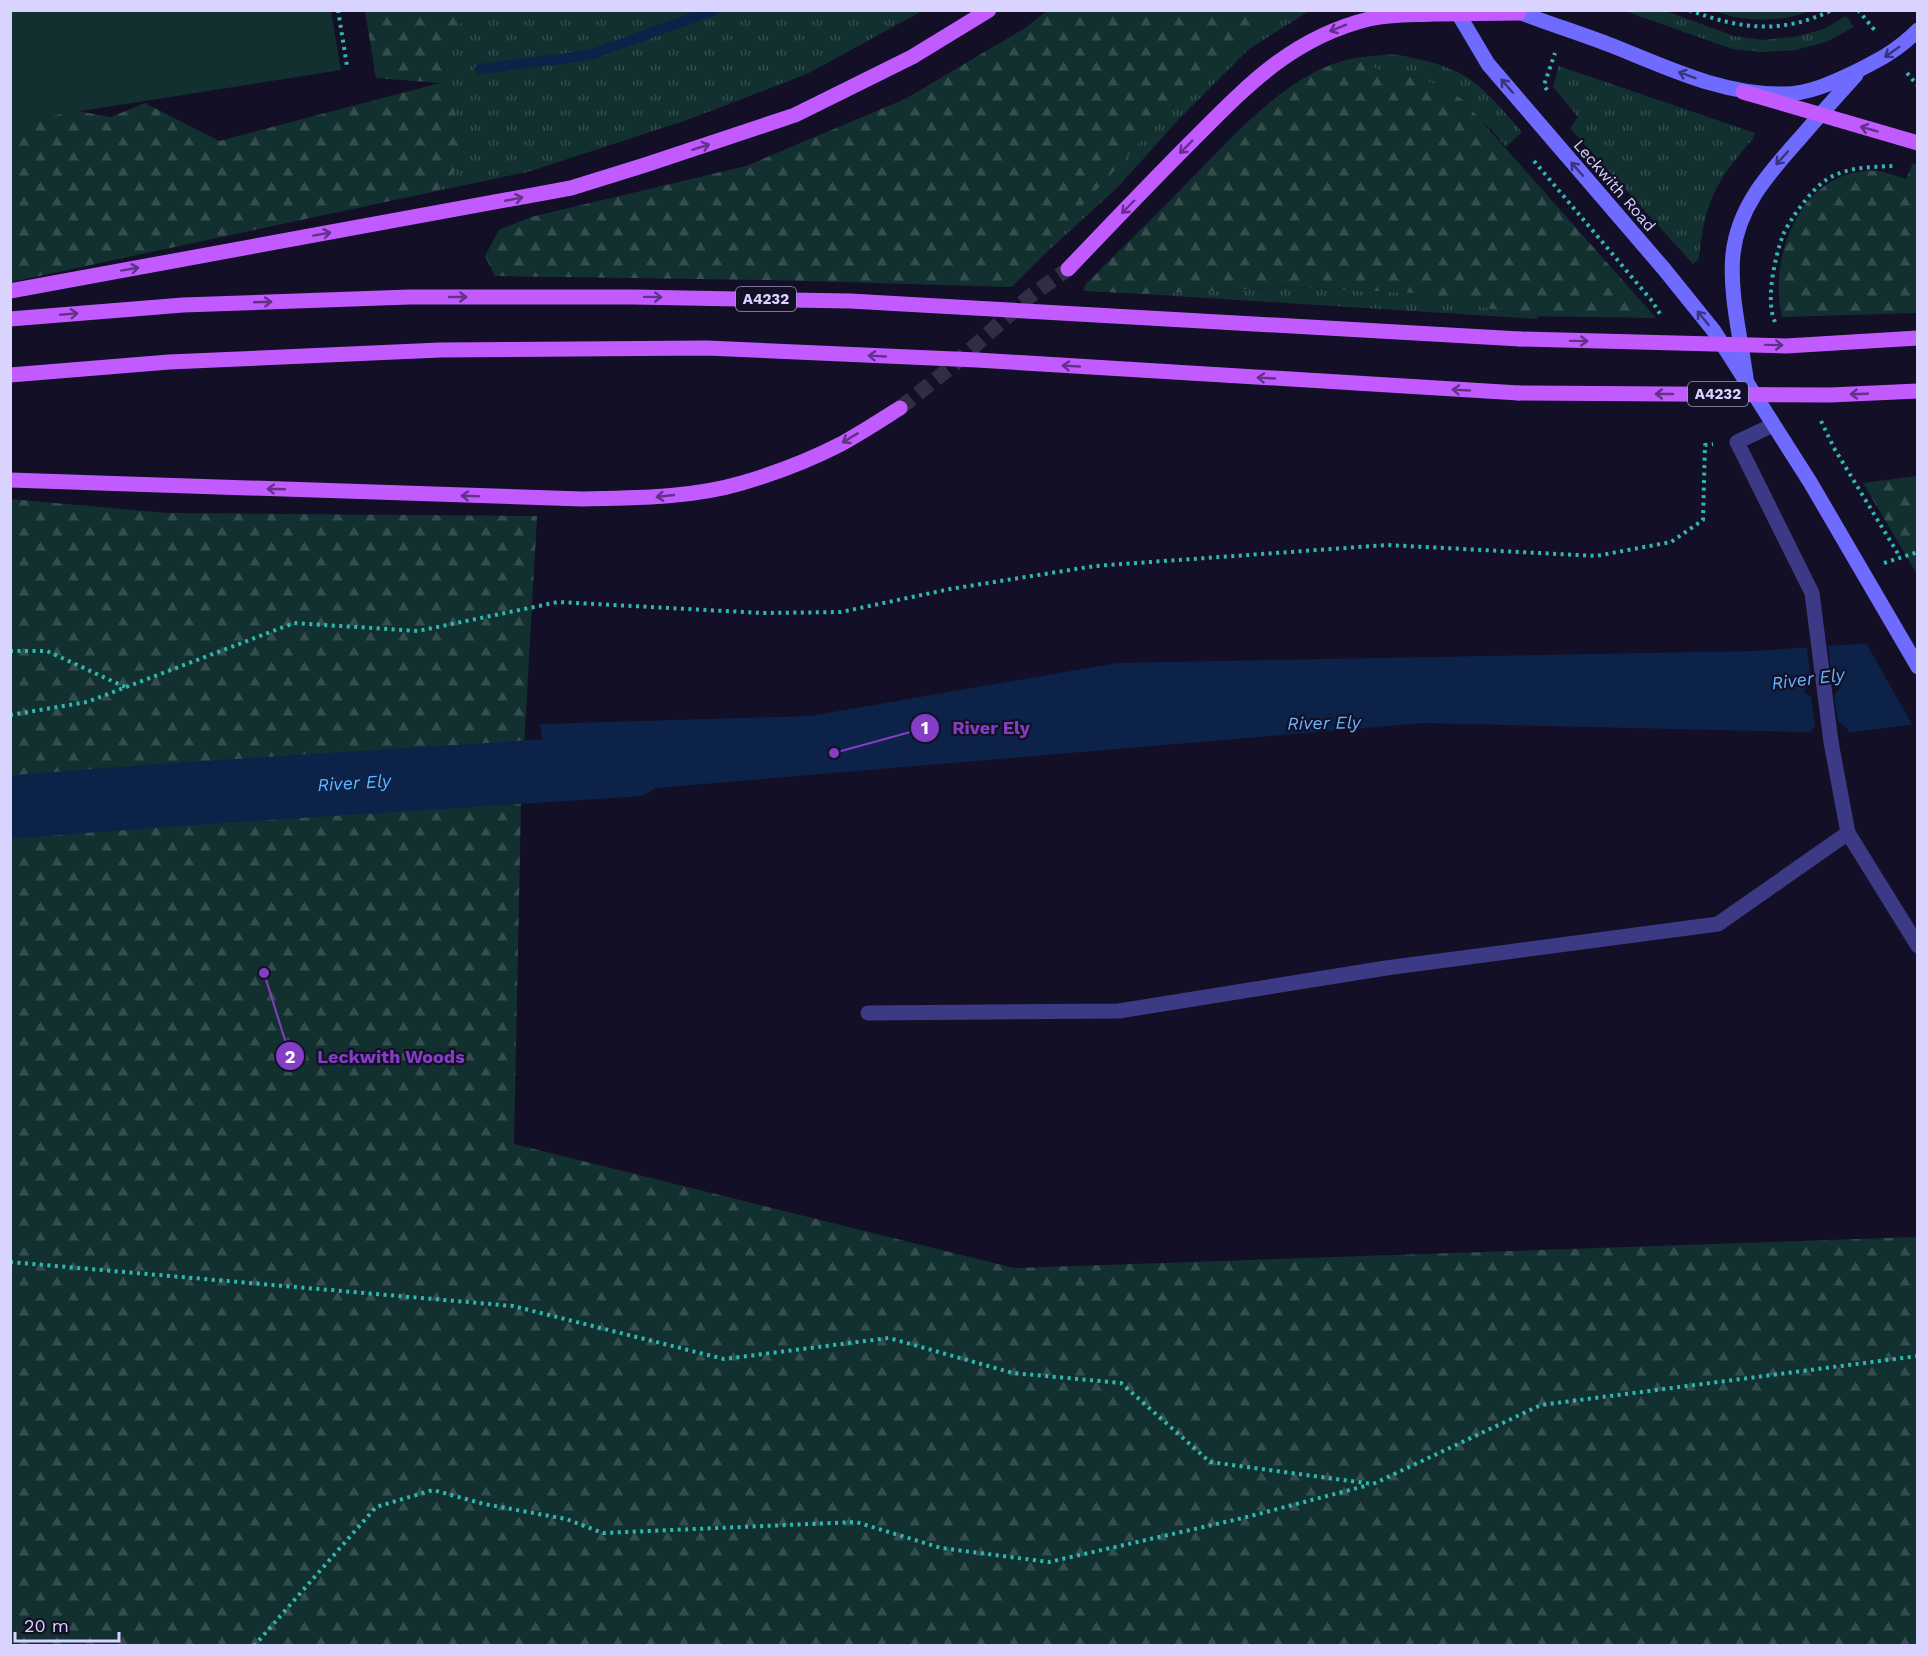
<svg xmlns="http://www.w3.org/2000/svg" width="1928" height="1656" font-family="'Work Sans',sans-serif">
<defs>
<pattern id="grass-tufts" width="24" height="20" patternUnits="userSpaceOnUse" patternTransform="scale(1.5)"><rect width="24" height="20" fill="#12302f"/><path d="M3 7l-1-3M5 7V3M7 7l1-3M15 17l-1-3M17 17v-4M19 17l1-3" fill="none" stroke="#344d4e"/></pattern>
<pattern id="forest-firs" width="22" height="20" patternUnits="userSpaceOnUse" patternTransform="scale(1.5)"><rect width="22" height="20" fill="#12302f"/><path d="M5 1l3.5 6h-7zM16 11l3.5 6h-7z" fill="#344d4e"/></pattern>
</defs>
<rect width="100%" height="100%" fill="#130f26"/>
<!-- grass -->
<g fill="url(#grass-tufts)">
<polygon points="473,11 922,11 807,74 687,120 531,171 437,191 454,173 466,137 442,83 451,34"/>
<polygon points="1280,11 1309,11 1249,49 1180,118 1118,187 1050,249 1046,244 1179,100 1255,27"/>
<polygon points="1625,11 1666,11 1734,36 1763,40 1794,37 1824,29 1846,16 1854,27 1828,41 1796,50 1762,52 1732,49"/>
<path d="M1714,11H1810C1779,23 1745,22 1714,11Z"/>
<path d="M1392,54C1417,58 1446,64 1468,78C1489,92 1506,114 1522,132L1506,147L1490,128L1425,79L1378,70L1354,58Z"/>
<path d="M1559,66L1755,133L1753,139C1716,180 1704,204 1699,259L1693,264L1570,128L1578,117L1553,87Z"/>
<polygon points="1293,287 1414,293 1526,316 1538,316 1537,319 1144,294"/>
</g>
<!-- forest -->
<g fill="url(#forest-firs)">
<polygon points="1048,10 1280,11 1255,27 1179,100 1047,244 1050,249 1012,287 769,280 495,276 485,256 499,230 531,217 746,166 905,99 1025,28"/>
<polygon points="365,11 473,11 451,34 442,83 466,137 454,173 437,191 11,282 10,103 71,110 111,117 145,103 219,141 440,83 376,78"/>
<path d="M1354,58L1378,70L1425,79L1462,99L1656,318L1526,316L1414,293L1293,287L1144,294L1084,291L1085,285C1119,251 1154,216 1188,182C1234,136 1288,71 1354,58Z"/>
<path d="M1913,163L1918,165L1917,313L1782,317C1768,260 1798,176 1865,171C1879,169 1893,175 1906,179Z"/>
<polygon points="1917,476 1918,476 1917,574 1863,483"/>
<polygon points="10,499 168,513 537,516 521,802 514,1144 1014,1268 1917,1237 1917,1645 11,1645"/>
</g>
<!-- pitch -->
<polygon fill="#12302f" points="11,10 331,11 341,70 11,122"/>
<!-- water -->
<polygon fill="#0c2248" points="1917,640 1917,724 1845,733 1424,723 551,797 540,724 810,716 1117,663 1753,651"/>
<!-- pier -->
<g fill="#130f26">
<polygon points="1918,637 1918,727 1914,728 1865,641"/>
<polygon points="1829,643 1828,645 1832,681 1841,687 1834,695 1838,721 1849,730 1848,732 1809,735 1815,726 1811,697 1803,692 1811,681 1807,648 1803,645"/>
</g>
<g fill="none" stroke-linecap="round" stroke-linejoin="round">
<!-- stream -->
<polyline stroke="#0c2248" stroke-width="10" points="480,69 590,55 714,10"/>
<!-- river -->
<path stroke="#0c2248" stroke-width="63" id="s1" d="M10,807L183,794L634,765"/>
<!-- primary-tunnel -->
<polyline stroke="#312d47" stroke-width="15" stroke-dasharray="15 8" stroke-linecap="butt" points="900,408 950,368 1029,297 1068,269"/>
<!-- path -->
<g stroke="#2fb8b0" stroke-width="4" stroke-dasharray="3 4.5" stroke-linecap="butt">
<polyline points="338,10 347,66"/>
<path d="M1689,10C1740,29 1781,35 1832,10"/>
<polyline points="1858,10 1877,33"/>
<polyline points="1907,73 1918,86"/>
<polyline points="1547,90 1544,85 1555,53"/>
<polyline points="1534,161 1652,301 1662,317"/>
<path d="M1775,322C1765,300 1775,257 1783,235C1790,219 1811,190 1826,180C1845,167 1871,167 1893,166L1895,163"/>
<polyline points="1821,421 1834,448 1900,557"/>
<polyline points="1884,563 1918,552"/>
<polyline points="10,651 47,651 125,687"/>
<polyline points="10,715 87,702 294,623 418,631 558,602 762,613 841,612 950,589 1095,566 1387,545 1596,556 1671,542 1703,520 1705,445 1713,444"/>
<polyline points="10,1262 513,1306 724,1359 889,1338 1013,1373 1121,1383 1210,1462 1373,1484 1541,1405 1918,1356"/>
<polyline points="254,1646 376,1507 433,1490 484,1504 566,1519 603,1533 856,1522 941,1548 1049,1562 1243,1518 1369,1485"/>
</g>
<!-- service -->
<polyline stroke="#3d3a85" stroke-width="15" points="868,1013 1119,1011 1386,968 1718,924 1848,833"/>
<!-- minor -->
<polyline stroke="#3d3a85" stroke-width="15" points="1773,425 1737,442 1812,593 1831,742 1848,833 1918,946"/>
<!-- secondary -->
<g stroke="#6f6bff" stroke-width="15">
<polyline points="1456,10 1488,64 1664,269 1714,331 1810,482 1918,667"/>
<path d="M1514,10C1546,23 1580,33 1613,46C1668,68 1723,95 1784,94C1808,94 1832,83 1853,73C1879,60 1897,51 1918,30"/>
<path d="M1746,378C1741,339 1729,293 1733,254C1738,206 1770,172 1801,137C1819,116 1837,96 1856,75"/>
</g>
<!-- primary -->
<g stroke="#c25bff" stroke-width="15">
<polyline points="1743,92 1918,143"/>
<path d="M1068,269C1109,226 1150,183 1192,141C1246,87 1291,38 1369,19C1390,14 1412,15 1433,14C1461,14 1490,13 1519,13"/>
<polyline points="10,291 571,188 645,165 795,115 912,57 989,10"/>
<polyline points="10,319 183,305 409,297 633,297 850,301 1520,339"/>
<polyline points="10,375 169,362 440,350 707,348 977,360 1519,393"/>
<path d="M10,480L582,499C636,498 691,498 742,483C776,473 810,460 841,444C861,433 881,420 900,408"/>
</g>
<!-- primary-bridge -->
<g stroke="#c25bff" stroke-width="15">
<polyline points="1520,339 1786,346 1918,338"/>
<polyline points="1519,393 1830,395 1918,391"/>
</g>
</g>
<!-- one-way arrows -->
<defs><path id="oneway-shaft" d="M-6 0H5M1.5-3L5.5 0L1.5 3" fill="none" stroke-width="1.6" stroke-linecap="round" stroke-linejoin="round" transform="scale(1.5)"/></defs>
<g stroke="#623188">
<use href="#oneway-shaft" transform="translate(1338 28) rotate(158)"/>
<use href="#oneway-shaft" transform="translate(1869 129) rotate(-164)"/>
<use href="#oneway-shaft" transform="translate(701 147) rotate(-18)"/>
<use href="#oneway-shaft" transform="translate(1186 147) rotate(135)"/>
<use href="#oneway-shaft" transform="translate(514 199) rotate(-11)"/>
<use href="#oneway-shaft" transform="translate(1128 207) rotate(134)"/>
<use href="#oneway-shaft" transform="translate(322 234) rotate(-10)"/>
<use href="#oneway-shaft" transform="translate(130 269) rotate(-10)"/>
<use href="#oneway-shaft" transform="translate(458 297)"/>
<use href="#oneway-shaft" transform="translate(653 297) rotate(1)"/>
<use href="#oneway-shaft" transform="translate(263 302) rotate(-2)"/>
<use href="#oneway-shaft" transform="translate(69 314) rotate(-5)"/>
<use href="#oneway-shaft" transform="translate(1579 341) rotate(1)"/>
<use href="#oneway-shaft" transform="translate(1774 345) rotate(1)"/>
<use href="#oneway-shaft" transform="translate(877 356) rotate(-177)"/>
<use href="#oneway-shaft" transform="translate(1071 366) rotate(-177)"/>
<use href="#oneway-shaft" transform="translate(1266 378) rotate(-177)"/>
<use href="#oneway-shaft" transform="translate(1461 390) rotate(-177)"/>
<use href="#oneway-shaft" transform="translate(1664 394) rotate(-180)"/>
<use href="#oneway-shaft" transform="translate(1859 394) rotate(178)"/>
<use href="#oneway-shaft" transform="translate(850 438) rotate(149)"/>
<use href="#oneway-shaft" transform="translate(276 489) rotate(-178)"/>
<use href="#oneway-shaft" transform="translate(470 496) rotate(-178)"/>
<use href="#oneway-shaft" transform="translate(665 496) rotate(174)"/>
</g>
<g stroke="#38347d">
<use href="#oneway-shaft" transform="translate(1892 52) rotate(145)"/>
<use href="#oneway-shaft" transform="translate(1687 75) rotate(-160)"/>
<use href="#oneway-shaft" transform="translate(1507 86) rotate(-131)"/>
<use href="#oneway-shaft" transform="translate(1782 158) rotate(132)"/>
<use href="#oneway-shaft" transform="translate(1577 169) rotate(-131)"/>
<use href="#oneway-shaft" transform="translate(1703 318) rotate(-129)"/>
</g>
<g text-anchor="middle" stroke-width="4.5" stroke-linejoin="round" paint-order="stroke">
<!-- shield labels -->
<g fill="#130f26" stroke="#9e99be" stroke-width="1.5">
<rect x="736" y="287" width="60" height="24" rx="4.5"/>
<rect x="1688" y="382" width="60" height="24" rx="4.5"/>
</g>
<g font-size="15" font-weight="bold" fill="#d9d4ff">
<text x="766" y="304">A4232</text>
<text x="1718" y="399">A4232</text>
</g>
<!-- street labels -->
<g font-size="16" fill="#d9d4ff" stroke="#130f26">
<text transform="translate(1615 185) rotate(49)" y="6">Leckwith Road</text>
</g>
<!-- water labels -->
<g font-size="18" font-style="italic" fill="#62b6ff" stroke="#130f26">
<text transform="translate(1808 679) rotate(-7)" y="6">River Ely</text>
<text transform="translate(1324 723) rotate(-1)" y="6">River Ely</text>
<text dy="6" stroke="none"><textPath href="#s1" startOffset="345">River Ely</textPath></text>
</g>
</g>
<!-- callouts -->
<path fill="none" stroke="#843dc5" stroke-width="2" d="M834 753L925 728M264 973L290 1056"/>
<g fill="#843dc5" stroke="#130f26" stroke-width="2">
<circle cx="834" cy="753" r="6"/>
<circle cx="264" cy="973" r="6"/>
<circle cx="925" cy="728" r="15"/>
<circle cx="290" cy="1056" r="15"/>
</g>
<g font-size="18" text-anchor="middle" font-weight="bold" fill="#fff">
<text x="925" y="734">1</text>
<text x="290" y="1063">2</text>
</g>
<g font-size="18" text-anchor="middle" font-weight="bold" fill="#843dc5" stroke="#130f26" stroke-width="4.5" stroke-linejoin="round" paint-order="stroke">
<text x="991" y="734">River Ely</text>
<text x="391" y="1063">Leckwith Woods</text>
</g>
<!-- border -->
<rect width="1928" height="1656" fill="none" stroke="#d9d4ff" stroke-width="24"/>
<!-- scale -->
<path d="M15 1632v9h104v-9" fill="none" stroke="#d9d4ff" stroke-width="3"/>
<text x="24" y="1632" font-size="18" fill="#d9d4ff" stroke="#130f26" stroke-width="4.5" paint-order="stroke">20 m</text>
</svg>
